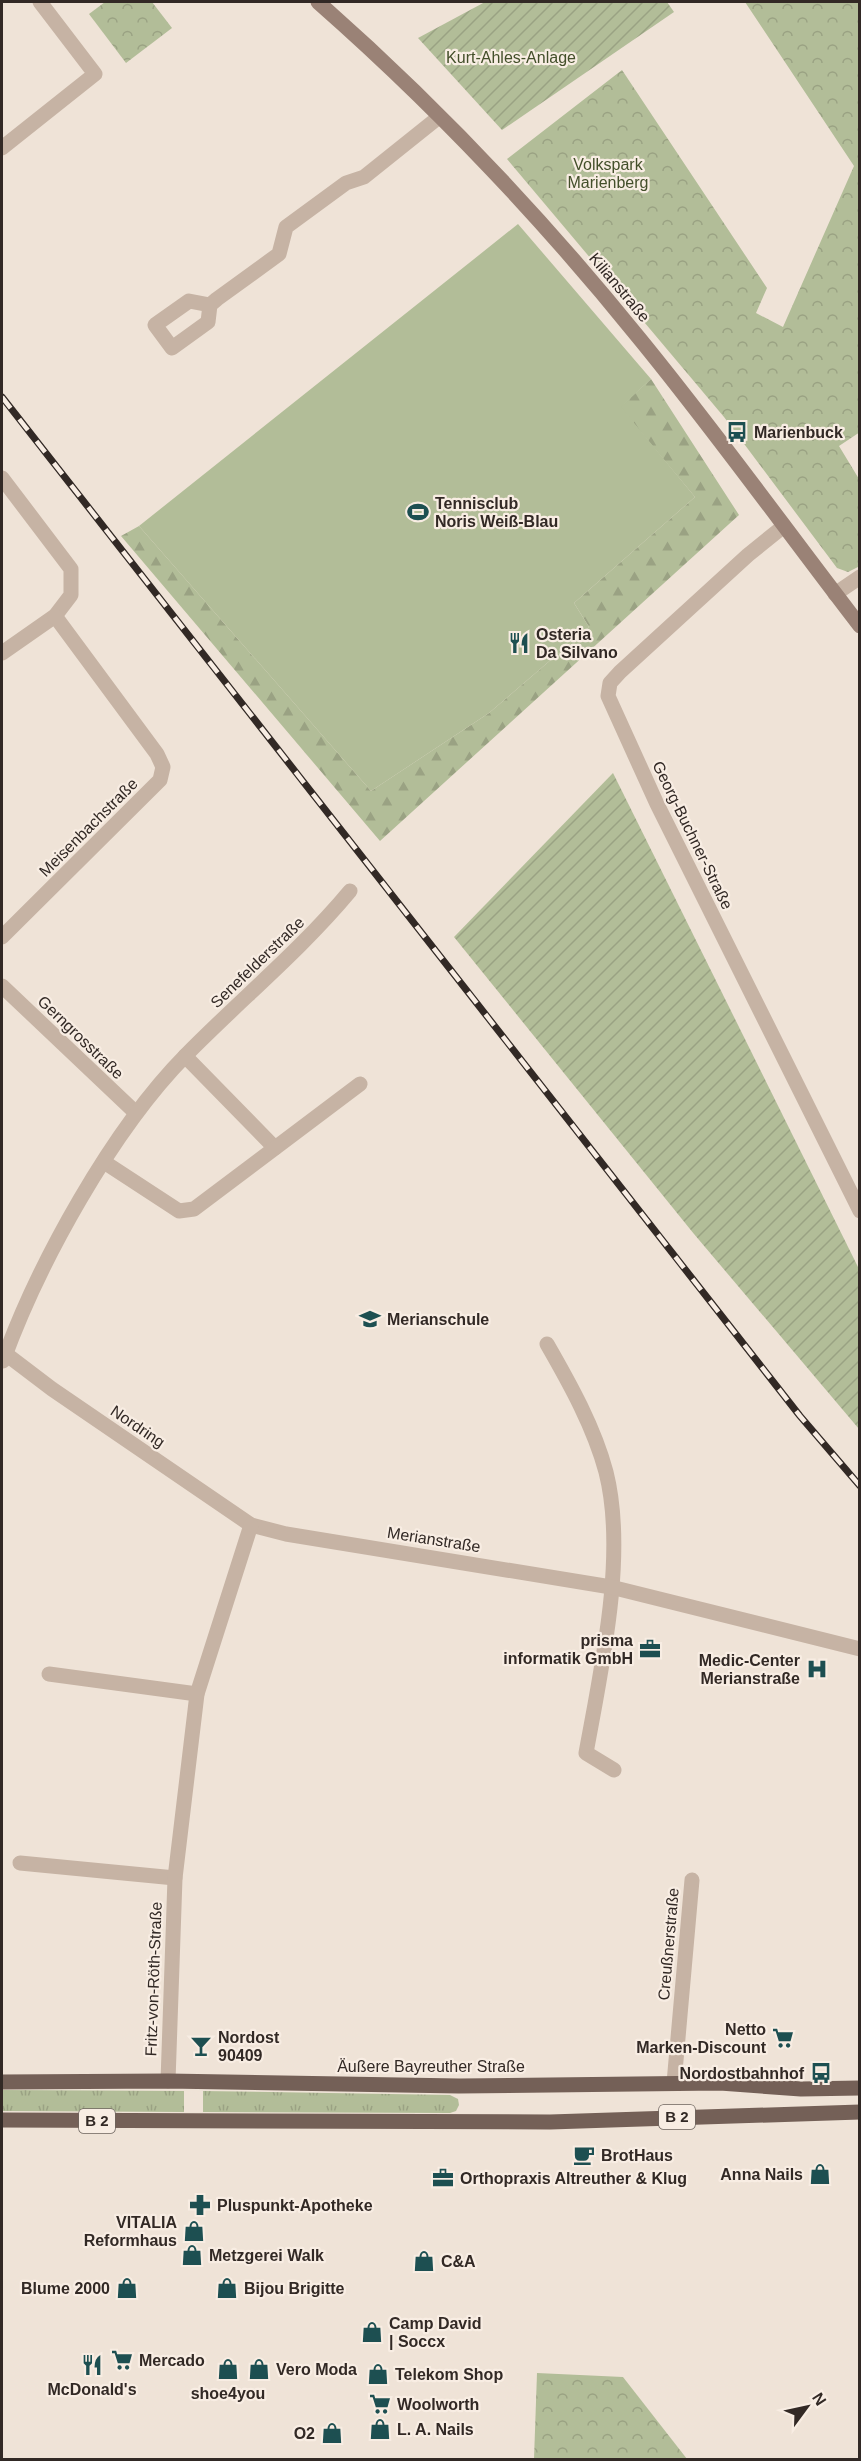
<svg xmlns="http://www.w3.org/2000/svg" width="861" height="2461" font-family="Arial,sans-serif">
<defs>
<pattern id="grass-tufts" width="24" height="20" patternUnits="userSpaceOnUse" patternTransform="scale(1.5)"><rect width="24" height="20" fill="#b2bd98"/><path d="M3 7l-1-3M5 7V3M7 7l1-3M15 17l-1-3M17 17v-4M19 17l1-3" fill="none" stroke="#9aa283"/></pattern>
<pattern id="forest-firs" width="22" height="20" patternUnits="userSpaceOnUse" patternTransform="scale(1.5)"><rect width="22" height="20" fill="#b2bd98"/><path d="M5 1l3.5 6h-7zM16 11l3.5 6h-7z" fill="#9aa283"/></pattern>
<pattern id="park-crowns" width="20" height="18" patternUnits="userSpaceOnUse" patternTransform="scale(1.5)"><rect width="20" height="18" fill="#b2bd98"/><path d="M2 6a3 3 0 1 1 6 0M12 15a3 3 0 1 1 6 0" fill="none" stroke="#9aa283"/></pattern>
<pattern id="garden-furrows" width="10" height="10" patternUnits="userSpaceOnUse" patternTransform="scale(1.5)"><rect width="10" height="10" fill="#b2bd98"/><path d="M-1 1l2-2M0 10L10 0M9 11l2-2" fill="none" stroke="#9aa283"/></pattern>
</defs>
<rect width="100%" height="100%" fill="#efe3d7"/>
<!-- grass -->
<g fill="url(#grass-tufts)">
<polygon points="2,2090 184,2091 184,2112 2,2111"/>
<polygon points="203,2091 450,2095 458,2099 459,2105 456,2111 450,2113 203,2112"/>
</g>
<!-- forest -->
<polygon fill="url(#forest-firs)" points="651,379 739,515 380,841 121,536 139,526 371,791 489,713 589,627 574,603 695,497 620,407"/>
<!-- park -->
<g fill="url(#park-crowns)">
<polygon points="105,2 152,2 172,28 126,63 89,14"/>
<polygon points="745,2 859,2 860,432 839,446 859,479 860,566 848,572 837,568 724,417 507,159 622,70 767,288 756,313 783,327 854,166"/>
<polygon points="537,2373 623,2377 687,2459 534,2459"/>
</g>
<!-- garden -->
<g fill="url(#garden-furrows)">
<polygon points="485,2 667,2 674,12 502,130 418,38"/>
<polygon points="613,773 859,1269 859,1429 694,1234 454,937"/>
</g>
<!-- pitch -->
<polygon fill="#b2bd98" points="518,224 651,379 621,407 695,497 574,603 589,627 489,713 371,791 139,526"/>
<g fill="none" stroke-linecap="round" stroke-linejoin="round">
<!-- minor -->
<g stroke="#c6b3a4" stroke-width="15">
<polyline points="2,148 95,74 40,2"/>
<polyline points="210,305 208,322 172,348 155,325 189,301 210,305 217,299 279,254 286,227 346,183 364,177 439,117"/>
<polyline points="2,478 71,569 71,595 55,616 2,653"/>
<polyline points="784,526 748,555 620,672 610,683 608,696 657,804 860,1211"/>
<polyline points="835,594 860,577"/>
<polyline points="2,937 160,780 163,767 157,754 55,616"/>
<polyline points="2,986 136,1113"/>
<polyline points="185,1056 275,1148"/>
<polyline points="104,1162 179,1211 194,1209 360,1084"/>
<path d="M547,1344C570,1384 594,1427 606,1472C627,1555 601,1670 586,1753L614,1770"/>
<polyline points="2,1351 52,1389 251,1525 286,1534 611,1587 860,1649"/>
<path d="M3,1361C39,1262 112,1130 186,1055C241,999 300,951 350,891"/>
<polyline points="49,1674 197,1694"/>
<polyline points="20,1863 175,1878"/>
<polyline points="168,2081 175,1878 197,1694 251,1525"/>
<polyline points="674,2083 692,1880"/>
</g>
<!-- secondary -->
<path stroke="#9a8276" stroke-width="15" d="M318,2C434,104 542,218 639,338C716,432 786,530 860,626"/>
<!-- primary -->
<g stroke="#746057" stroke-width="15">
<polyline points="2,2082 168,2081 459,2086 720,2083 801,2089 860,2088"/>
<polyline points="2,2120 550,2122 860,2112"/>
</g>
<defs>
<polyline id="rail" points="2,397 800,1416 860,1486"/>
</defs>
<!-- rail casing -->
<use href="#rail" stroke="#322925" stroke-width="7"/>
<!-- rail -->
<use href="#rail" stroke="#f8ede3" stroke-width="4.5" stroke-dasharray="14" stroke-linecap="butt"/>
</g>
<!-- icons -->
<defs>
<symbol id="bus-bare" viewBox="-9 -9 18 18"><path d="M-5-6H5V4H4V6H2V4H-2V6H-4V4H-5ZM-3.5-4V0h7V-4ZM-3.5 1.2v1.5H-2V1.2ZM2 1.2v1.5H3.5V1.2Z" fill="#1d4f51" stroke="#f8ede3" stroke-width="2.5" paint-order="stroke"/></symbol>
<symbol id="stadium-bare" viewBox="-9 -9 18 18"><path d="M0-5a6.5 5 0 1 0 0 10a6.5 5 0 1 0 0-10ZM-3.5-1.8h7v3.6h-7Z" fill="#1d4f51" stroke="#f8ede3" stroke-width="2.5" paint-order="stroke"/></symbol>
<symbol id="restaurant-bare" viewBox="-9 -9 18 18"><path d="M-5-6h1v4h1v-4h1v4h1v-4h1v5L-1.5 .5V6h-2V.5L-5-1ZM5-6V6H3V1.5H1.5Q1.5-4 5-6Z" fill="#1d4f51" stroke="#f8ede3" stroke-width="2.5" paint-order="stroke"/></symbol>
<symbol id="school-bare" viewBox="-9 -9 18 18"><path d="M0-5L7-2L0 1L-7-2ZM-4 1L0 2.5L4 1V4Q0 6-4 4Z" fill="#1d4f51" stroke="#f8ede3" stroke-width="2.5" paint-order="stroke"/></symbol>
<symbol id="office-bare" viewBox="-9 -9 18 18"><path d="M-6-3h4V-5.5h4V-3h4V5H-6ZM-1-4.5V-3h2v-1.5ZM-6 0V1H6V0Z" fill="#1d4f51" stroke="#f8ede3" stroke-width="2.5" paint-order="stroke"/></symbol>
<symbol id="hospital-bare" viewBox="-9 -9 18 18"><path d="M-5-5h3v3.5h4V-5h3V5h-3V1.5h-4V5h-3Z" fill="#1d4f51" stroke="#f8ede3" stroke-width="2.5" paint-order="stroke"/></symbol>
<symbol id="supermarket-bare" viewBox="-9 -9 18 18"><path d="M-6-5.5h2.5l.6 2H6L4.5 2H-2.5L-4.4-4H-6ZM-1.5 3.2a1.3 1.3 0 1 0 .1 0ZM3 3.2a1.3 1.3 0 1 0 .1 0Z" fill="#1d4f51" stroke="#f8ede3" stroke-width="2.5" paint-order="stroke"/></symbol>
<symbol id="bar-bare" viewBox="-9 -9 18 18"><path d="M-6-5H6L.8 .8V4.5H3.5V6h-7V4.5H-.8V.8Z" fill="#1d4f51" stroke="#f8ede3" stroke-width="2.5" paint-order="stroke"/></symbol>
<symbol id="cafe-bare" viewBox="-9 -9 18 18"><path d="M-5.5-4.5H6V0H3Q3 3.5 0 3.5H-2.5Q-5.5 3.5-5.5 0ZM3-3.2v2h1.7v-2ZM-6 4.5H4V6H-6Z" fill="#1d4f51" stroke="#f8ede3" stroke-width="2.5" paint-order="stroke"/></symbol>
<symbol id="shop-bare" viewBox="-9 -9 18 18"><path d="M-5-2.5h2.3a2.7 3.5 0 0 1 5.4 0H5L5.5 6h-11ZM-1.5-2.5h3a1.5 2.3 0 0 0-3 0Z" fill="#1d4f51" stroke="#f8ede3" stroke-width="2.5" paint-order="stroke"/></symbol>
<symbol id="pharmacy-bare" viewBox="-9 -9 18 18"><path d="M-2-6h4v4h4v4h-4v4h-4v-4h-4v-4h4Z" fill="#1d4f51" stroke="#f8ede3" stroke-width="2.5" paint-order="stroke"/></symbol>
</defs>
<g fill-rule="evenodd">
<use href="#bus-bare" x="722" y="417" width="30" height="30"/>
<use href="#stadium-bare" x="403" y="497" width="30" height="30"/>
<use href="#restaurant-bare" x="504" y="628" width="30" height="30"/>
<use href="#school-bare" x="355" y="1304" width="30" height="30"/>
<use href="#office-bare" x="635" y="1634" width="30" height="30"/>
<use href="#hospital-bare" x="802" y="1654" width="30" height="30"/>
<use href="#supermarket-bare" x="768" y="2023" width="30" height="30"/>
<use href="#bar-bare" x="186" y="2031" width="30" height="30"/>
<use href="#bus-bare" x="806" y="2058" width="30" height="30"/>
<use href="#cafe-bare" x="569" y="2140" width="30" height="30"/>
<use href="#shop-bare" x="805" y="2159" width="30" height="30"/>
<use href="#office-bare" x="428" y="2163" width="30" height="30"/>
<use href="#pharmacy-bare" x="185" y="2190" width="30" height="30"/>
<use href="#shop-bare" x="179" y="2216" width="30" height="30"/>
<use href="#shop-bare" x="177" y="2240" width="30" height="30"/>
<use href="#shop-bare" x="409" y="2246" width="30" height="30"/>
<use href="#shop-bare" x="112" y="2273" width="30" height="30"/>
<use href="#shop-bare" x="212" y="2273" width="30" height="30"/>
<use href="#shop-bare" x="357" y="2317" width="30" height="30"/>
<use href="#supermarket-bare" x="107" y="2345" width="30" height="30"/>
<use href="#restaurant-bare" x="77" y="2350" width="30" height="30"/>
<use href="#shop-bare" x="213" y="2354" width="30" height="30"/>
<use href="#shop-bare" x="244" y="2354" width="30" height="30"/>
<use href="#shop-bare" x="363" y="2359" width="30" height="30"/>
<use href="#supermarket-bare" x="365" y="2389" width="30" height="30"/>
<use href="#shop-bare" x="365" y="2414" width="30" height="30"/>
<use href="#shop-bare" x="317" y="2418" width="30" height="30"/>
</g>
<g text-anchor="middle" stroke-width="4.5" stroke-linejoin="round" paint-order="stroke">
<!-- shield labels -->
<g fill="#f8ede3" stroke="#6d645e" stroke-width="1.5">
<rect x="659" y="2105" width="36" height="24" rx="4.5"/>
<rect x="79" y="2109" width="36" height="24" rx="4.5"/>
</g>
<g font-size="15" font-weight="bold" fill="#322925">
<text x="677" y="2122">B 2</text>
<text x="97" y="2126">B 2</text>
</g>
<!-- park labels -->
<g font-size="16" fill="#434f2a" stroke="#f8ede3">
<text x="511" y="63">Kurt-Ahles-Anlage</text>
<text x="608" y="170">Volkspark<tspan x="608" dy="18">Marienberg</tspan></text>
</g>
<!-- street labels -->
<g font-size="16" fill="#322925" stroke="#f8ede3">
<text transform="translate(620 287) rotate(50)" y="6">Kilianstraße</text>
<text transform="translate(88 827) rotate(-45)" y="6">Meisenbachstraße</text>
<text transform="translate(693 835) rotate(64)" y="6">Georg-Buchner-Straße</text>
<text transform="translate(257 962) rotate(-44)" y="6">Senefelderstraße</text>
<text transform="translate(81 1037) rotate(44)" y="6">Gerngrosstraße</text>
<text transform="translate(138 1426) rotate(34)" y="6">Nordring</text>
<text transform="translate(434 1539) rotate(9)" y="6">Merianstraße</text>
<text transform="translate(668 1944) rotate(-85)" y="6">Creußnerstraße</text>
<text transform="translate(153 1979) rotate(-88)" y="6">Fritz-von-Röth-Straße</text>
<text x="431" y="2072">Äußere Bayreuther Straße</text>
</g>
<!-- poi labels -->
<g font-size="16" font-weight="bold" fill="#322925" stroke="#f8ede3" text-anchor="start">
<text x="754" y="438">Marienbuck</text>
<text x="435" y="509">Tennisclub<tspan x="435" dy="18">Noris Weiß-Blau</tspan></text>
<text x="536" y="640">Osteria<tspan x="536" dy="18">Da Silvano</tspan></text>
<text x="387" y="1325">Merianschule</text>
<text x="633" y="1646" text-anchor="end">prisma<tspan x="633" dy="18">informatik GmbH</tspan></text>
<text x="800" y="1666" text-anchor="end">Medic-Center<tspan x="800" dy="18">Merianstraße</tspan></text>
<text x="766" y="2035" text-anchor="end">Netto<tspan x="766" dy="18">Marken-Discount</tspan></text>
<text x="218" y="2043">Nordost<tspan x="218" dy="18">90409</tspan></text>
<text x="804" y="2079" text-anchor="end">Nordostbahnhof</text>
<text x="601" y="2161">BrotHaus</text>
<text x="803" y="2180" text-anchor="end">Anna Nails</text>
<text x="460" y="2184">Orthopraxis Altreuther &amp; Klug</text>
<text x="217" y="2211">Pluspunkt-Apotheke</text>
<text x="177" y="2228" text-anchor="end">VITALIA<tspan x="177" dy="18">Reformhaus</tspan></text>
<text x="209" y="2261">Metzgerei Walk</text>
<text x="441" y="2267">C&amp;A</text>
<text x="110" y="2294" text-anchor="end">Blume 2000</text>
<text x="244" y="2294">Bijou Brigitte</text>
<text x="389" y="2329">Camp David<tspan x="389" dy="18">| Soccx</tspan></text>
<text x="139" y="2366">Mercado</text>
<text x="276" y="2375">Vero Moda</text>
<text x="395" y="2380">Telekom Shop</text>
<text x="92" y="2395" text-anchor="middle">McDonald's</text>
<text x="228" y="2399" text-anchor="middle">shoe4you</text>
<text x="397" y="2410">Woolworth</text>
<text x="397" y="2435">L. A. Nails</text>
<text x="315" y="2439" text-anchor="end">O2</text>
</g>
</g>
<!-- border -->
<rect width="861" height="2461" fill="none" stroke="#322925" stroke-width="6"/>
<!-- north arrow -->
<g transform="translate(807 2407) rotate(57)" stroke="#f8ede3" stroke-width="4.5" paint-order="stroke">
<path d="M0-4.5L10 22L0 15L-10 22Z" fill="#322925"/>
<text y="-9" font-size="16" font-weight="bold" text-anchor="middle" fill="#322925">N</text>
</g>
</svg>
